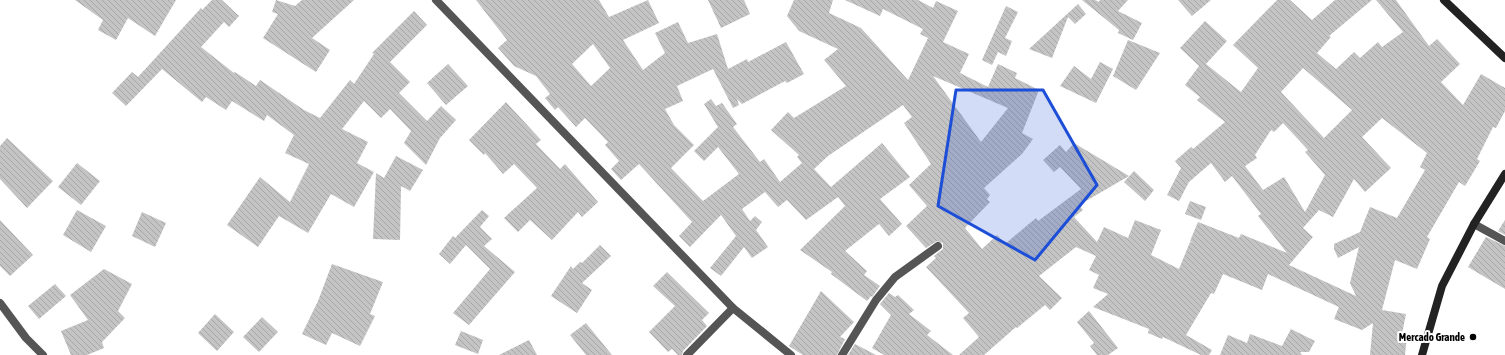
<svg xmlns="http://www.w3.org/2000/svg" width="1505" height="355" font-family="'Asap Condensed',sans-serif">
<defs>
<pattern id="building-back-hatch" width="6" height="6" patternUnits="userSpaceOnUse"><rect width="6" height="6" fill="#c4c4c4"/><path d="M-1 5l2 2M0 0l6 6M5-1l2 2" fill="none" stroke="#a7a7a7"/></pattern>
</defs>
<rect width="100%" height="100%" fill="#fff"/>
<!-- building -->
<g fill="url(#building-back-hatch)" fill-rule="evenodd">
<polygon points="75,0 176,0 155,36 128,18 116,40 98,30 103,20"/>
<polygon points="212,0 222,0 239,16 229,27 224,22 201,47 234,73 235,72 256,86 260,80 304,110 320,118 350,80 354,84 374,54 372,53 414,11 427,25 390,62 410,82 399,93 427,121 441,106 456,120 440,138 426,165 404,143 411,131 390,109 381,118 364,101 342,129 368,142 357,163 374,172 354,207 331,194 308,233 279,216 258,247 227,225 260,177 290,202 309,164 285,153 294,135 267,115 264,121 232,101 226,110 206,97 202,102 162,69 126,106 112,93 132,72 138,77 201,8 202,10"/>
<polygon points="276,0 295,6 302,0 354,0 312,38 330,50 316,72 263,38 278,14 272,12"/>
<path d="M476,0H599L609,17L648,0L659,23L623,40L643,70L665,53L655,33L678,22L688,43L717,34L728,69L747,59L748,62L786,42L804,74L787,83L785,81L742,104L737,99L739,105L733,108L713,69L677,86L683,101L665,109L674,125L694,145L671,168L703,201L739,174L718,147L704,161L694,151L718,127L704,104L711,99L716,106L722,103L737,124L733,127L760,162L764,159L780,182L802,163L797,157L799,155L771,130L788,112L794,118L846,86L824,60L838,49L799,31L787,16L794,0H833L829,13L861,28L908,80L928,38L920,34L923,29L883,9L880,16L845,0H918L933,8L936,1L958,11L943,42L969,54L960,73L988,87L998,64L1017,73L1015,78L1039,90L1022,133L1033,139L1022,154L984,188L990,195L987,199L990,202L965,228L982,249L997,235L1005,244L1036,218L1038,221L1081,189L1060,167L1054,172L1043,160L1060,145L1066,152L1074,143L1129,176L1079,205L1083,210L1074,217L1097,242L1104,227L1128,238L1135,220L1161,230L1151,255L1179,269L1190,242L1193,243L1190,241L1198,222L1239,238L1241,234L1287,253L1258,216L1261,214L1232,176L1225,182L1211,163L1189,182L1179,201L1167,195L1181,168L1175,161L1191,147L1193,149L1225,122L1197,100L1200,97L1185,85L1199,66L1180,48L1205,21L1227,41L1206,64L1241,92L1258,68L1233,45L1277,0H1290L1312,20L1335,0H1372L1329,36L1331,37L1317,53L1336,69L1354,52L1360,58L1378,42L1382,47L1403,32L1376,0H1396L1429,46L1437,39L1460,64L1441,82L1463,105L1481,74L1505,88V111L1496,128L1493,127L1477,159L1480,161L1465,186L1459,182L1427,237L1430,239L1417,269L1395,260L1382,310L1406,314L1402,334L1407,335L1405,355H1370L1373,323L1362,330L1334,319L1339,307L1268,274L1262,290L1223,274L1214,294L1211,293L1186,335L1212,350L1209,355H1201L1163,337L1162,339L1148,333L1149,329L1093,307L1108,294L1093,288L1099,275L1089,270L1096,256L1076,247L1039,276L1062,298L1050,310L1045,305L1017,328L1016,327L984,355H959L979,337L963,318L969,313L926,267L936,258L934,256L943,249V243L937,241L926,248L906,226L927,206L909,185L931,164L904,123L912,117L903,105L828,156L814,169L831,187L882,143L910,177L880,199L902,224L889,236L879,224L845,251L867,271L864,275L880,286L872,297L871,296L867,301L831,274L832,272L800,250L845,206L838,197L806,220L787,200L778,207L765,192L742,209L750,221L755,216L762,222L756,230L768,247L752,258L744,247L721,276L710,268L736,236L721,215L690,247L679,236L692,222L639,164L621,180L611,169L619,161L605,145L608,142L585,118L576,127L558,107L555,110L545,98L550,94L536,76L514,66L498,48L507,40ZM593,44L610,68L591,86L572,64ZM1303,68L1352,110L1324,138L1281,92ZM933,76L1008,108L981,142ZM1382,118L1427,153L1420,167L1425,170L1397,218L1370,207L1360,232L1334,244V249L1338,258L1359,247L1350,283L1356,296L1289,265L1313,237L1303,228L1319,210L1333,217L1354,179L1365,192L1391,168L1362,137ZM1283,123L1308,150L1305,152L1325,175L1305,212L1284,177L1263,190L1245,166L1257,158L1255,155L1271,130L1274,132Z"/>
<polygon points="708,0 744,0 750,14 721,28"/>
<polygon points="1082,0 1095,0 1099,2 1100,0 1128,0 1118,11 1142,23 1133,40 1118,33 1119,30"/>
<polygon points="1178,0 1211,0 1192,16"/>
<polygon points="1078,4 1086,14 1075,24 1068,17 1052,58 1029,49"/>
<polygon points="1006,6 1018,12 1005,38 1012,41 1006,56 998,52 992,65 982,60"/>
<polygon points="1128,40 1160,53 1136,90 1113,76"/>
<polygon points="1100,62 1113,69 1096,103 1060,86 1074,66 1091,79"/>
<polygon points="448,64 468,86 446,105 427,83"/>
<polygon points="506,102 541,140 536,144 560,169 565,164 598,202 582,217 578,212 552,240 530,220 518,232 504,218 537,188 514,164 503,174 485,153 484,155 469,140"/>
<polygon points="7,138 53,181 27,208 0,179 0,146"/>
<polygon points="396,156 423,170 410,191 401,186 400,240 373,239 376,173 384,178"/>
<polygon points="77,163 100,181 81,205 58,187"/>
<polygon points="1134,171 1154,190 1145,201 1124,182"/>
<polygon points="1190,201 1206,207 1201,220 1185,214"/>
<polygon points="77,210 106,226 91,252 63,235"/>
<polygon points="482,210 489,216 480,227 492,239 484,246 515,272 469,325 453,313 490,269 466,245 450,264 439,254 453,236 455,238"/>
<polygon points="142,212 166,223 155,247 132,236"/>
<polygon points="0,220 33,255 10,276 0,266"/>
<polygon points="1505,220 1505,235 1498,231"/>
<polygon points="1486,237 1505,246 1505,289 1468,267"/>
<polygon points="600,245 611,256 582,283 592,290 577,313 551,296 571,266 573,269 580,262 582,263"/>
<polygon points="332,264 383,282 370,314 375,316 360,346 332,333 326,345 302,334 318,301"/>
<polygon points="104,269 132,284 118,311 125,318 102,342 104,348 87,355 71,355 61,331 88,320 70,295"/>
<polygon points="667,272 709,313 702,320 707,326 683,351 682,355 678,355 672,349 668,352 649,332 675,306 653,286"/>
<polygon points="55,284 66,296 39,319 28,306"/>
<polygon points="821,291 854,322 840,337 845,339 837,355 803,355 789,346"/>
<polygon points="889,293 895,297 898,295 914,310 909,314 931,331 927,335 953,355 884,355 872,348 891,315 880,304"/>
<polygon points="1089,311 1118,348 1108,355 1097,355 1090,346 1094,343 1077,322"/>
<polygon points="215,314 234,332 217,351 198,333"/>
<polygon points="262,317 278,332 259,352 243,337"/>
<polygon points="586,323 612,355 586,355 570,335"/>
<polygon points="1291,329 1315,341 1309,352 1300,352 1302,355 1220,355 1228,335 1247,343 1250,334 1282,346"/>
<polygon points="461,331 483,340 478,354 455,345"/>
<polygon points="529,340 537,355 499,355"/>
<polygon points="855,344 876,355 848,355"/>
</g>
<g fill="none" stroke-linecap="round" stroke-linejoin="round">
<!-- street -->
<g stroke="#555" stroke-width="8">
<polyline points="436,0 733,308 791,355"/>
<polyline points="1474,224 1505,241"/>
<polyline points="0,303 26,338 43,355"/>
<polyline points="687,355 733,308"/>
<polyline points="842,355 876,300 895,277 938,246"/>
</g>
<!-- secondary -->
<g stroke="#222" stroke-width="8">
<polyline points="1444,0 1505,58"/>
<polyline points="1422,355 1442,286 1474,224 1505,174"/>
</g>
</g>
<!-- marked area -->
<path fill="#1d4ed8" fill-opacity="0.2" stroke="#1d4ed8" stroke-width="3" stroke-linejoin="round" d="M956,90H1043L1097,185L1035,260L938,206Z"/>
<!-- markers -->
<circle fill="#000" stroke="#fff" stroke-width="1.5" cx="1473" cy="337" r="4"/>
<g text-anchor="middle" stroke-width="4" stroke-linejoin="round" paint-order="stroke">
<!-- poi labels -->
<g font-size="11" font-weight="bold" fill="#000" stroke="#fff" text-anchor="end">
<text x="1465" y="341">Mercado Grande</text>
</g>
</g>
</svg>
